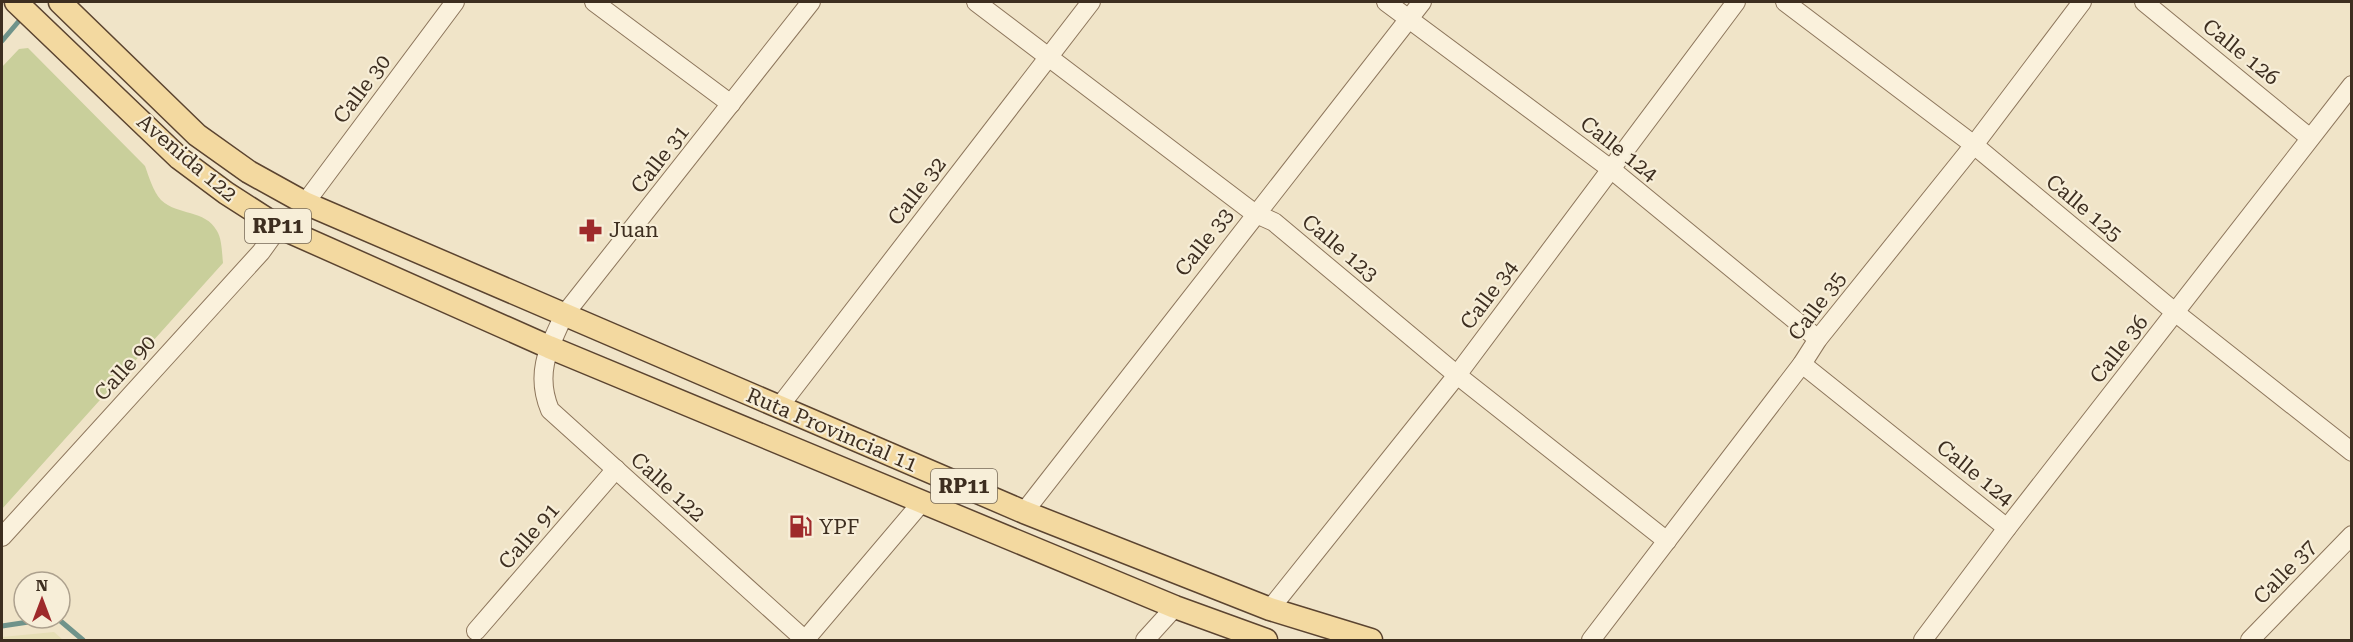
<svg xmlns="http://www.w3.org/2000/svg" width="2353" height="642" font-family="'Roboto Serif',serif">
<rect width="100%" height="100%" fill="#f0e4c8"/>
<!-- farmland -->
<polygon fill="#e6deb5" points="54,632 63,640 2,640 2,637"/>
<!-- green -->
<path fill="#c9cf9b" d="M28,48L145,166C149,177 153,191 161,200C178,216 205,209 217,231C222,239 222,254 223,263L2,509V67L19,49Z"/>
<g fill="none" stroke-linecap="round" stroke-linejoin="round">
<!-- stream -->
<g stroke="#6f938a" stroke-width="5">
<polyline points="2,41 24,15"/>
<polyline points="57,618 83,640"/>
<polyline points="2,626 55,618"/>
</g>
<defs>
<g id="minor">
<polyline points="594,2 731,104"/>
<polyline points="976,2 1254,213 1274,222 1457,375 1667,541"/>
<polyline points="1386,2 1612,170 1818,339"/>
<polyline points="1785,2 1974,145 2176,313 2352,452"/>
<polyline points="2144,2 2310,138"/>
<polyline points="305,203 455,2"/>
<polyline points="1802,364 2007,528"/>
<polyline points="779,407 1091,2"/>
<polyline points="1024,512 1422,2"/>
<polyline points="2,537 261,252 279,227"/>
<polyline points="1270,609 1457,375 1736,2"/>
<polyline points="476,631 616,469"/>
<path d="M805,640L550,410C535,374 548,349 564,315L811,2"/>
<polyline points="805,640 922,502"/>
<polyline points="1145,640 1175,607"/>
<polyline points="1591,640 1802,364 1818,339 1974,145 2082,2"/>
<polyline points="1923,640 2007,528 2352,85"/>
<polyline points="2250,640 2352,535"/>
</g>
<g id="major">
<polyline points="16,2 179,158 226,193 279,227 549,347 1175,607 1266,640"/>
<polyline points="60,2 197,135 249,172 305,203 1024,512 1270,609 1371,640"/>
</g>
</defs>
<!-- minor casing -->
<use href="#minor" stroke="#8d765c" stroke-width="20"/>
<!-- major casing -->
<use href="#major" stroke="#5b4430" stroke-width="25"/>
<!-- minor -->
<use href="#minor" stroke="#faf1dc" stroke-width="18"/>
<!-- major -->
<use href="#major" stroke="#f3d9a0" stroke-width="22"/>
</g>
<!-- icons -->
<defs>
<symbol id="pharmacy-bare" viewBox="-9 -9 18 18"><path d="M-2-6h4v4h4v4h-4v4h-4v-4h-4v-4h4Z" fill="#9e2a2b" stroke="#f7eed8" stroke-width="2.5" paint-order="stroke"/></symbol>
<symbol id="fuel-bare" viewBox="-9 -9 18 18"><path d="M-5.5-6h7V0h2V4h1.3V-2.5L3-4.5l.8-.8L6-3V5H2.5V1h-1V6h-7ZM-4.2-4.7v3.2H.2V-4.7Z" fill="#9e2a2b" stroke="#f7eed8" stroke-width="2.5" paint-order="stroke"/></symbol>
</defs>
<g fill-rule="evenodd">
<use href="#pharmacy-bare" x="574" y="214" width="33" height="33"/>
<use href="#fuel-bare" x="784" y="510" width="33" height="33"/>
</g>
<g text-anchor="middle" stroke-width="4.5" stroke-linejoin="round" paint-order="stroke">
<!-- shield labels -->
<g fill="#f7eed8" stroke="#756857" stroke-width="1.5">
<rect x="245" y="209" width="66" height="34" rx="4.5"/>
<rect x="931" y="469" width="66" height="34" rx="4.5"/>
</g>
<g font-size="20" font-weight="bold" fill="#3d2e20">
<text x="278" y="233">RP11</text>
<text x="964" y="493">RP11</text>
</g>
<!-- street labels -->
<g font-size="21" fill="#3d2e20" stroke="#f7eed8">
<text transform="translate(2241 52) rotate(39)" y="7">Calle 126</text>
<text transform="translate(362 89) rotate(-53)" y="7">Calle 30</text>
<text transform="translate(1619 149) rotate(38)" y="7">Calle 124</text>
<text transform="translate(187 158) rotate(40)" y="7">Avenida 122</text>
<text transform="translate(660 159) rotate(-52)" y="7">Calle 31</text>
<text transform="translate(917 191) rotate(-52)" y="7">Calle 32</text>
<text transform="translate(2084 208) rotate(40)" y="7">Calle 125</text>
<text transform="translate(1204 242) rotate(-52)" y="7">Calle 33</text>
<text transform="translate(1340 248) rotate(40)" y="7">Calle 123</text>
<text transform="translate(1489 295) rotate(-53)" y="7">Calle 34</text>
<text transform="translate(1817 306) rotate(-53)" y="7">Calle 35</text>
<text transform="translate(2119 349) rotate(-52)" y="7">Calle 36</text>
<text transform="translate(125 368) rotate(-48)" y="7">Calle 90</text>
<text transform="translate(832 430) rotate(23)" y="7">Ruta Provincial 11</text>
<text transform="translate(1975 473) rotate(39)" y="7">Calle 124</text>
<text transform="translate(668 487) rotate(42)" y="7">Calle 122</text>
<text transform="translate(529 536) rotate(-49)" y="7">Calle 91</text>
<text transform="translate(2285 572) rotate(-46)" y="7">Calle 37</text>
</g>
<!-- poi labels -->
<g font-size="21" fill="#3d2e20" stroke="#f7eed8" text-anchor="start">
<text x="609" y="237">Juan</text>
<text x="819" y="534">YPF</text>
</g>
</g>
<!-- border -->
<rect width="2353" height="642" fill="none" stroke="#3d2e20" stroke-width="6"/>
<!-- north arrow -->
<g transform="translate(42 600)"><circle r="28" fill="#f7eed8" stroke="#ada18e" stroke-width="1.5"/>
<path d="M0-4.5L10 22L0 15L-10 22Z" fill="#9e2a2b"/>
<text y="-9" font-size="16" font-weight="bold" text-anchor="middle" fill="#3d2e20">N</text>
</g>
</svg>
